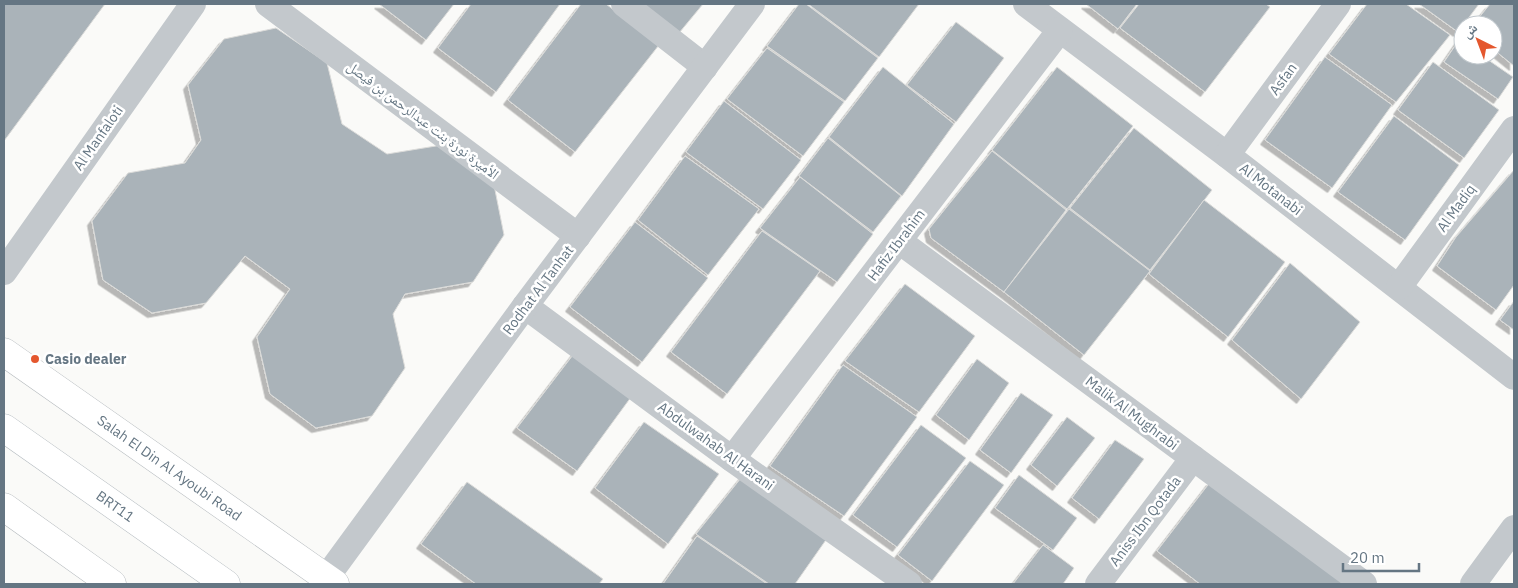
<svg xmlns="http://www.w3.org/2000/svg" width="1518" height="588" font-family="'IBM Plex Sans','Noto Naskh Arabic',sans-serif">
<defs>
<filter id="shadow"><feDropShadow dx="-4.5" dy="4.5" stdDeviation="0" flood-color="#0004"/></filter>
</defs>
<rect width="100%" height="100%" fill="#fafaf8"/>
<!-- building -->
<g fill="#aab3b9" stroke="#dcdcda" filter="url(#shadow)">
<polygon points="4,4 105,4 4,141"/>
<polygon points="379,4 454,4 426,40"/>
<polygon points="471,4 560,4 496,92 438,48"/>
<polygon points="581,4 606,4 659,45 575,152 508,100"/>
<polygon points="643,4 703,4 679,33"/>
<polygon points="799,4 806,4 878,58 845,101 767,46"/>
<polygon points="808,4 919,4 879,57"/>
<polygon points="1086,4 1137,4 1118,29"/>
<polygon points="1139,4 1266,4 1270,7 1205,92 1120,28"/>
<polygon points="1367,4 1406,4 1450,35 1396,102 1329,54"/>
<polygon points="1419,4 1479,4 1458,32"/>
<polygon points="1490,4 1514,4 1514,66 1493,49 1493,25 1473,25"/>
<polygon points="956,22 1004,58 956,122 907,85"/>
<polygon points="276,28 327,63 342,124 387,154 442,145 493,180 504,235 473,282 405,294 393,314 405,368 372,416 316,428 270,394 257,337 290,289 245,256 206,303 152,313 103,280 92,221 128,173 185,163 201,140 188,85 224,39"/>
<polygon points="1459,40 1463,43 1463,55 1481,55 1513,77 1498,99 1444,62"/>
<polygon points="767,48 844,102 803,156 727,99"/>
<polygon points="1325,57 1392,105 1332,188 1265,140"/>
<polygon points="1433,62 1499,110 1464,158 1398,110"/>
<polygon points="883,67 954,124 902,196 829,137"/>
<polygon points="1057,67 1133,126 1067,209 992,150"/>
<polygon points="724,101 801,160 763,209 686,152"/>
<polygon points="1394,116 1459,165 1405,240 1338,192"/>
<polygon points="1134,128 1212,190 1150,270 1070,208"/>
<polygon points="828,138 901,196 873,232 799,176"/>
<polygon points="992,151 1066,210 1004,292 931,238 929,229"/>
<polygon points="685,156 759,209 708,275 638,220"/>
<polygon points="1514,170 1514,285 1496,310 1437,266 1456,237"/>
<polygon points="800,177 873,234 837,282 760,228"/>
<polygon points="1204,200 1285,262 1228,337 1149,274"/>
<polygon points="1069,209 1150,271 1084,355 1004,292"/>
<polygon points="635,222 708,278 642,362 570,307"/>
<polygon points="762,231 820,271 727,394 671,352"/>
<polygon points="1290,263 1360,322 1301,399 1232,340"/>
<polygon points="905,284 975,336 919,412 845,361"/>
<polygon points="1514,301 1514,330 1500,320"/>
<polygon points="576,351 634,393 577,471 517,428"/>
<polygon points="977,359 1009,383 969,440 936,415"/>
<polygon points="843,365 917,417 844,516 770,466"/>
<polygon points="1021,393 1053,415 1011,473 980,450"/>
<polygon points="1067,417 1095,438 1057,486 1031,465"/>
<polygon points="644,422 719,474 668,544 595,488"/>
<polygon points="921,425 966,458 897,547 853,515"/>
<polygon points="1115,440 1144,459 1099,519 1072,498"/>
<polygon points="970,461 1004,485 932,581 898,555"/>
<polygon points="745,473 828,537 795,584 769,584 696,534"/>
<polygon points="1019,475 1077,518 1053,550 995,508"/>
<polygon points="1211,481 1349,584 1200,584 1157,551"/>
<polygon points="467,482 603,579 599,584 476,584 421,544"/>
<polygon points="697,536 767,584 663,584"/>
<polygon points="1043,545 1074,568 1063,584 1013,584"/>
</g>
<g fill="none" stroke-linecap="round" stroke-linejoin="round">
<defs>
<g id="secondary">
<path id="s1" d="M4,428L226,584"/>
</g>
<g id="primary">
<path id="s2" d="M4,352L335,584"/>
<polyline points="4,507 112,584"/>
</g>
</defs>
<!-- secondary casing -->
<use href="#secondary" stroke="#b3babf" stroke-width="29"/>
<!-- primary casing -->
<use href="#primary" stroke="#b5babe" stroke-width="29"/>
<!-- street -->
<g stroke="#c3c8cc" stroke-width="26">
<polyline points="268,4 578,236"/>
<polyline points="624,4 705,67"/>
<polyline points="1026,4 1227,155 1514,377"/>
<polyline points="1227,155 1338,4"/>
<polyline points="899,241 1364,584"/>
<polyline points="4,272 193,4"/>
<polyline points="1399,287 1514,129"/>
<polyline points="525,306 732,459 909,584"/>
<polyline points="732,459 1060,30"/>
<polyline points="326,578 525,306 752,4"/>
<polyline points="1098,584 1193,458"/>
<polyline points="1473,584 1514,528"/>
</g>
<!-- secondary -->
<use href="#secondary" stroke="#fff" stroke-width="28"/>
<!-- primary -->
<use href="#primary" stroke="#fff" stroke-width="28"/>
</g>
<!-- markers -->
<circle fill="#e4572e" stroke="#fff" stroke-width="2" cx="35" cy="359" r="5"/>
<g text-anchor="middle" stroke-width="5" stroke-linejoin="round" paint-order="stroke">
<!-- street labels -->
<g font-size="14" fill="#657683" stroke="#fff">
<text transform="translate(1283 79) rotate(-54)" y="5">Asfan</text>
<text transform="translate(423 120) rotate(37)" y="5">الأميرة نورة بنت عبدالرحمن بن فيصل</text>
<text transform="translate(98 138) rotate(-55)" y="5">Al Manfaloti</text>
<text transform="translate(1271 189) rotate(38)" y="5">Al Motanabi</text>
<text transform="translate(1456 208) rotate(-54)" y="5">Al Madiq</text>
<text transform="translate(896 245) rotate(-53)" y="5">Hafiz Ibrahim</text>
<text transform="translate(538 290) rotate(-53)" y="5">Rodhat Al Tanhat</text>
<text transform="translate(1132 413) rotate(37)" y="5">Malik Al Mughrabi</text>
<text transform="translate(716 446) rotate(36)" y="5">Abdulwahab Al Harani</text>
<text dy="5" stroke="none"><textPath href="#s2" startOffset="202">Salah El Din Al Ayoubi Road</textPath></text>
<text dy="5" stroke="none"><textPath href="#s1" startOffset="136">BRT11</textPath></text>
<text transform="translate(1145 521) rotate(-53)" y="5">Aniss Ibn Qotada</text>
</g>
<!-- poi labels -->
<g font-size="14" font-weight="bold" fill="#657683" stroke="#fff" text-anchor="start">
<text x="45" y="364">Casio dealer</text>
</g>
</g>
<!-- border -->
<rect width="1518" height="588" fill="none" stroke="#657683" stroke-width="10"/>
<!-- north arrow -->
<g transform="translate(1478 40) rotate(318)"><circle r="24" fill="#ffffff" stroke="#c1c8cd"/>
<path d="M0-4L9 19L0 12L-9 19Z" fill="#e4572e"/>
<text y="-8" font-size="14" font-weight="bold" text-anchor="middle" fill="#657683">ش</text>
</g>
<!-- scale -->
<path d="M1343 563v8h76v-8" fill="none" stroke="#657683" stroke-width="2.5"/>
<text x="1350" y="563" font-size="15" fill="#657683" stroke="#ffffff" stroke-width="4" paint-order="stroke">20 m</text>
</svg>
